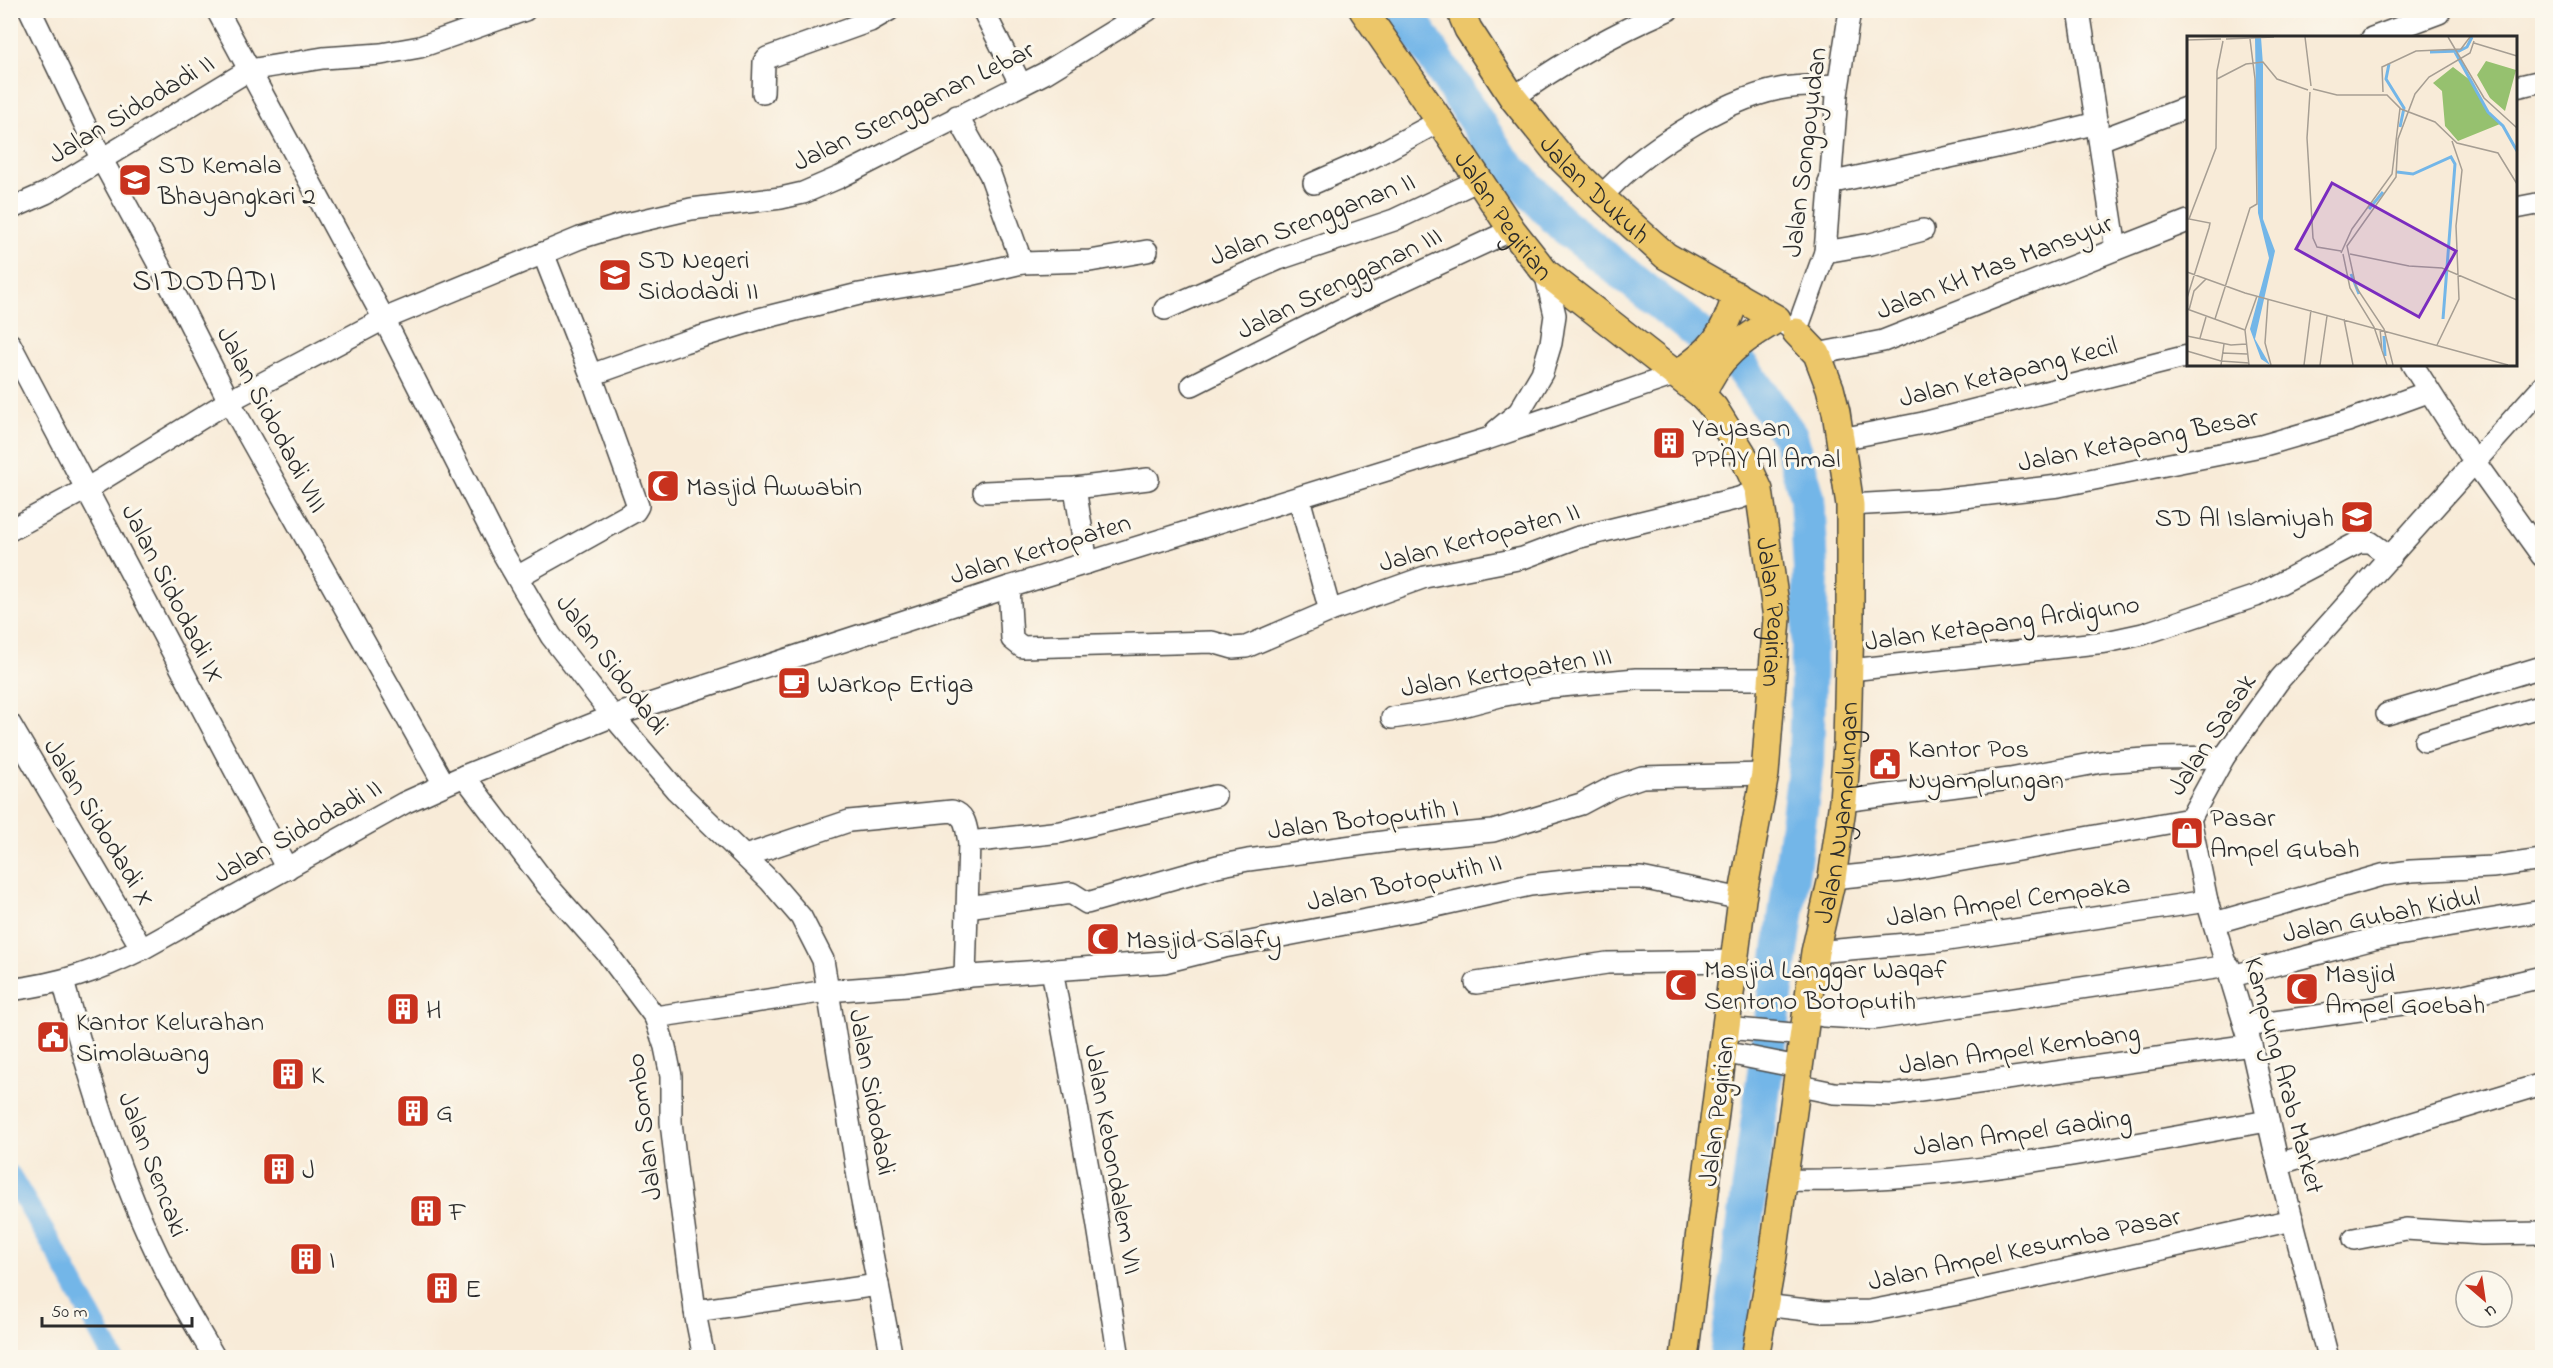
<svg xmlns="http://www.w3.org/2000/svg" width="2553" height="1368" font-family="'Indie Flower',sans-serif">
<rect width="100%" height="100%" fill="#fbf7ec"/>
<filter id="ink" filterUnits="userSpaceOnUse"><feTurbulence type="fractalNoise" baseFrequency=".0167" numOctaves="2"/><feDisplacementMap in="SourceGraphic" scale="12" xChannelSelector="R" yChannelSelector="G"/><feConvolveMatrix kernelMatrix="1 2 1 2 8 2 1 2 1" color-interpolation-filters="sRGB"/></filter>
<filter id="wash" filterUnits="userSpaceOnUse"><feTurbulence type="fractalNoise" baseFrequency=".008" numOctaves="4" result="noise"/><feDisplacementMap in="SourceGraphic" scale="24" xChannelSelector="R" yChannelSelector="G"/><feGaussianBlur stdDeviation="1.35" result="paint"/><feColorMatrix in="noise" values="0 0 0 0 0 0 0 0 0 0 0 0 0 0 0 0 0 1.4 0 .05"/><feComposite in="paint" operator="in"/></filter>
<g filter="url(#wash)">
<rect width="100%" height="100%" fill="#f8ebd8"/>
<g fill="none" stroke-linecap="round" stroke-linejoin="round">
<!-- canal -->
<polyline stroke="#73b6e8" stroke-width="21" points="10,1175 58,1255 113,1358"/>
<!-- river -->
<polyline stroke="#73b6e8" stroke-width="36" points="1404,10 1500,158 1562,224 1742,368 1790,436 1807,497 1811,569 1806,764 1727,1358"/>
</g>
</g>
<g filter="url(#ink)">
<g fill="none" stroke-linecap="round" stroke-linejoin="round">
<defs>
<g id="minor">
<polyline points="30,10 102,160 179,302 229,401 444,784"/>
<polyline points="217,10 384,319 501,550 551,636 613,716 676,790 770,881 801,917 823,960 861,1196 892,1358"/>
<polyline points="983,10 1020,83"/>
<polyline points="2079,10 2116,249"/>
<polyline points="2372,38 2439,13"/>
<polyline points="2516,87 2542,81"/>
<polyline points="763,93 764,62 767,58 870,21 889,10"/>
<path d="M1513,98C1561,63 1613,34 1668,10"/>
<polyline points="957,116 990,174 1022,263"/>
<polyline points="2100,140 2188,107"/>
<polyline points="1314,183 1371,158 1440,121"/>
<polyline points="1829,183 2015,143 2097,123"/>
<path d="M1601,197C1640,153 1720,101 1779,89C1798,85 1818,86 1838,85"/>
<polyline points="2516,208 2542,203"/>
<polyline points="10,209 46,193 249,70 323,58 381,54 420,47 525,10"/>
<polyline points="1825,252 1871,244 1923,230"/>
<polyline points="1165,309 1279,259 1394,220 1479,180"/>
<polyline points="1785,324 1796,332 1825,252 1837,95 1850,10"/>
<polyline points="10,344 287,869"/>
<polyline points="1817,354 1883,341 2188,221"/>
<polyline points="2412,364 2474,461 2542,556"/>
<polyline points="591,375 684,342 759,319 859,294 961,277 1022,263 1090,261 1147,251"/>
<polyline points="1192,385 1350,305 1512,230"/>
<polyline points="1496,431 1519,412 1542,373 1551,343 1555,315 1545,272"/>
<polyline points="1841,439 1923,423 2188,356"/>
<polyline points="1075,488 1087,563"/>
<polyline points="984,492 1075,488 1148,479"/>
<polyline points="1299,498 1330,611 1425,577 1523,558 1576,538 1739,498 1759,490"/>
<polyline points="1850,505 1938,500 2059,486 2261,446 2348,421 2428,392"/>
<polyline points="10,530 88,488 229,401 384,319 580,238 618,226 691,209 781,198 803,193 840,177 1045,73 1148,10"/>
<polyline points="517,577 635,511 638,506 591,375 543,253"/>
<polyline points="1009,587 1012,639 1022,647 1212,642 1233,648 1246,647 1330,611"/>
<polyline points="1850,670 2106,642 2143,634 2256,596 2359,542 2370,542 2391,557"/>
<polyline points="2387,714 2542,667"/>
<polyline points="1392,718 1451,709 1500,696 1551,687 1636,679 1774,679"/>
<polyline points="10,724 142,949"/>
<polyline points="2425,741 2542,706"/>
<polyline points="464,776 546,884 607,953 655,1017 665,1047 671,1076 671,1122 677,1175 696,1318 704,1358"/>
<polyline points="1843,801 2010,779 2101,762 2160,758 2224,757"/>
<polyline points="2190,819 2207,901 2251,1045 2278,1164 2328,1358"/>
<polyline points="969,842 1061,832 1215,796"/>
<path d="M745,856L849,821L952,811C967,815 966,829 969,842L965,977"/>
<polyline points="1832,878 1902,871 2190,819 2224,757 2280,679 2542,387"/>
<polyline points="967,907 1071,893 1087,903 1217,866 1248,860 1390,841 1493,831 1581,804 1613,787 1642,777 1765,774"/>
<polyline points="2214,923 2382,875 2411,871 2492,867 2542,860"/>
<polyline points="1815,952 1941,941 2207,901"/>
<polyline points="1052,970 1093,1195 1119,1358"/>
<polyline points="2232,976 2374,939 2542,911"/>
<path d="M63,981C90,1080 119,1179 165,1270C180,1300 198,1329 215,1358"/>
<polyline points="1476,983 1607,963 1735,961"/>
<path d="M10,990C62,983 96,972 142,949L404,803L464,776L613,716L1009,587L1487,439L1677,374"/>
<polyline points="1807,1012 1824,1016 1874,1019 2229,966"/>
<polyline points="655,1017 827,991 907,985 971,976 1164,962 1224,947 1413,911 1530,885 1592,878 1641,878 1742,899"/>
<polyline points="2246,1026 2460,996 2542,977"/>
<polyline points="1726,1028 1804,1035"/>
<polyline points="1723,1052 1798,1067"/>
<polyline points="1795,1085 1834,1093 1891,1095 2251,1045"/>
<polyline points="2278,1164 2542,1084"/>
<path d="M1783,1180C1946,1184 2108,1148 2268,1121"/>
<polyline points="2354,1239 2406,1229 2482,1234 2542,1233"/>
<polyline points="1764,1305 1824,1312 1870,1311 1963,1293 2293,1220"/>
<polyline points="695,1311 878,1285"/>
</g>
<g id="major">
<path id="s1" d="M1363,10L1440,121L1512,230L1545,272L1702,395L1714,408L1742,453L1759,490L1777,618L1765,774L1742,899L1684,1358"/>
<path id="s2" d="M1460,10L1468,29L1513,98L1563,160L1601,197L1666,256L1777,319C1743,339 1716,357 1702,395"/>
<path d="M1677,374C1712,351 1725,335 1736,295"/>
<path id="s3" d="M1755,1358L1773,1256L1815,952L1832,878L1843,801L1847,743L1850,619V505L1836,412L1830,388L1817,354L1796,332"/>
</g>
</defs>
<!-- minor casing -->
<use href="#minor" stroke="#4a4845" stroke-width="24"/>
<!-- major casing -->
<use href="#major" stroke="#4a4845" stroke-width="30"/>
<!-- minor -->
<use href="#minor" stroke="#fff" stroke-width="21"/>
<!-- major -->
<use href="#major" stroke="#ecc669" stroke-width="27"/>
</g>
</g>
<!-- icons -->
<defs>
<symbol id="school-square" viewBox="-11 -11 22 22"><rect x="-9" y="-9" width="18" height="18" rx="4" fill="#c8321e" stroke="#fbf7ec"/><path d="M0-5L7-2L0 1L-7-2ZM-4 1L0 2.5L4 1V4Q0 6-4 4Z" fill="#fff"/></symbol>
<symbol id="building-square" viewBox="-11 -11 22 22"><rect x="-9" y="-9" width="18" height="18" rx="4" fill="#c8321e" stroke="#fbf7ec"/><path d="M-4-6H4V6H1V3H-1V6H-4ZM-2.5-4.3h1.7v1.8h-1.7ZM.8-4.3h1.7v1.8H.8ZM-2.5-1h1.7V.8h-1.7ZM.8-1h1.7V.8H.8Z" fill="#fff"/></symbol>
<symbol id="mosque-square" viewBox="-11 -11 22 22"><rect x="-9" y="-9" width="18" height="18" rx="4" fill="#c8321e" stroke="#fbf7ec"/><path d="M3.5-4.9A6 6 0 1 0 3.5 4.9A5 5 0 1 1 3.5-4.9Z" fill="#fff"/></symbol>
<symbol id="cafe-square" viewBox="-11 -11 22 22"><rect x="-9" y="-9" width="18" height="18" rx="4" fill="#c8321e" stroke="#fbf7ec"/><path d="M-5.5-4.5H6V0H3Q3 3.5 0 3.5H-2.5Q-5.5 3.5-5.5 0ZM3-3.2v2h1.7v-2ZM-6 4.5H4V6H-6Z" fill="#fff"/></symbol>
<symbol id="civic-square" viewBox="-11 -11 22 22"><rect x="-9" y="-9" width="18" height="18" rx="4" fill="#c8321e" stroke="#fbf7ec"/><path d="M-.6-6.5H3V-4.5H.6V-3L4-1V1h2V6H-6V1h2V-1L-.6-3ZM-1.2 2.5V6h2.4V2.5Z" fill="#fff"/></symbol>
<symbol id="shop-square" viewBox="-11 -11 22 22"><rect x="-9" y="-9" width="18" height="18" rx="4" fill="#c8321e" stroke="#fbf7ec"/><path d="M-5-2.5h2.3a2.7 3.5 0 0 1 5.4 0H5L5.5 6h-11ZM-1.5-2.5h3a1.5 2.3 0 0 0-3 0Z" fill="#fff"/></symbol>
</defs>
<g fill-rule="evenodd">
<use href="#school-square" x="116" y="161" width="38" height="38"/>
<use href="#school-square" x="596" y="256" width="38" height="38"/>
<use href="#building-square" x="1650" y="424" width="38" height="38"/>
<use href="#mosque-square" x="644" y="467" width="38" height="38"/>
<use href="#school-square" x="2338" y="498" width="38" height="38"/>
<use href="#cafe-square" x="775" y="664" width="38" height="38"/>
<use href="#civic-square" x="1866" y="745" width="38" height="38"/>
<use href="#shop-square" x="2168" y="814" width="38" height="38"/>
<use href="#mosque-square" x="1084" y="920" width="38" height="38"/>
<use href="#mosque-square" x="1662" y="966" width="38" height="38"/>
<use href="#mosque-square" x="2283" y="970" width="38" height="38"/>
<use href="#building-square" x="384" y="990" width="38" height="38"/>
<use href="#civic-square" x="34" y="1018" width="38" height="38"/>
<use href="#building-square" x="269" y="1055" width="38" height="38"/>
<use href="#building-square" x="394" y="1092" width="38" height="38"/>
<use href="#building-square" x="260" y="1150" width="38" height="38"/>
<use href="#building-square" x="407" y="1192" width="38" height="38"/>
<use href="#building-square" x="287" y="1240" width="38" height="38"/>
<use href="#building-square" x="423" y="1269" width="38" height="38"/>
</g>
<g text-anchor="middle" stroke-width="6" stroke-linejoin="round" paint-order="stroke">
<!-- street labels -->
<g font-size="27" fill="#2b2b2b" stroke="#fbf7ec">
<text transform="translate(913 105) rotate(-26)" y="9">Jalan Srengganan Lebar</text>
<text transform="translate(131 108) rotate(-31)" y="9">Jalan Sidodadi II</text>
<text transform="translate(1804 152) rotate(-83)" y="9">Jalan Songoyudan</text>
<text dy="9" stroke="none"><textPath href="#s2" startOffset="226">Jalan Dukuh</textPath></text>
<text dy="9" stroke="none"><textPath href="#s1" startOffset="249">Jalan Pegirian</textPath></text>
<text transform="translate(1312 218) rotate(-21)" y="9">Jalan Srengganan II</text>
<text transform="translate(1994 266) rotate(-21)" y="9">Jalan KH Mas Mansyur</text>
<text transform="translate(1339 282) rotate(-26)" y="9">Jalan Srengganan III</text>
<text transform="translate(2008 371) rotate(-14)" y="9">Jalan Ketapang Kecil</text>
<text transform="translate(273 419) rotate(62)" y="9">Jalan Sidodadi VIII</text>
<text transform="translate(2138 439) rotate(-11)" y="9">Jalan Ketapang Besar</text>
<text transform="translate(1479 536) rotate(-15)" y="9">Jalan Kertopaten II</text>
<text transform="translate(1040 548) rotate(-17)" y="9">Jalan Kertopaten</text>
<text transform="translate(174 593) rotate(63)" y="9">Jalan Sidodadi IX</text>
<text dy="9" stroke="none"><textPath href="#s1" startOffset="753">Jalan Pegirian</textPath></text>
<text transform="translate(2002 622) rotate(-8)" y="9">Jalan Ketapang Ardiguno</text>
<text transform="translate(613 664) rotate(53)" y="9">Jalan Sidodadi</text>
<text transform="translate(1506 671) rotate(-9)" y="9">Jalan Kertopaten III</text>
<text transform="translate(2211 734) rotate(-57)" y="9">Jalan Sasak</text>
<text dy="9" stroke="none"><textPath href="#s3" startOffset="552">Jalan Nyamplungan</textPath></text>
<text transform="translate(1363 818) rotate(-7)" y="9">Jalan Botoputih I</text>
<text transform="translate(100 822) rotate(59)" y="9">Jalan Sidodadi X</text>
<text transform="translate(297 830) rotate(-29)" y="9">Jalan Sidodadi II</text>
<text transform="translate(1404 881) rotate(-12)" y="9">Jalan Botoputih II</text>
<text transform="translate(2008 900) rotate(-8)" y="9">Jalan Ampel Cempaka</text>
<text transform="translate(2381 914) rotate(-11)" y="9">Jalan Gubah Kidul</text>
<text transform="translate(2019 1048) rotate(-8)" y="9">Jalan Ampel Kembang</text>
<text transform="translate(2285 1075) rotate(75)" y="9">Kampung Arab Market</text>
<text transform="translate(873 1092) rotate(80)" y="9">Jalan Sidodadi</text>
<text transform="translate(1716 1111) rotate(-83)" y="9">Jalan Pegirian</text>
<text transform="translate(643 1127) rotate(-97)" y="9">Jalan Sombo</text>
<text transform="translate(2022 1131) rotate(-8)" y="9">Jalan Ampel Gading</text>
<text transform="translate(1114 1159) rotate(80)" y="9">Jalan Kebondalem VII</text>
<text transform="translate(154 1164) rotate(69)" y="9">Jalan Sencaki</text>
<text transform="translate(2024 1248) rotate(-12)" y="9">Jalan Ampel Kesumba Pasar</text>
</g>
<!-- poi labels -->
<g font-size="27" fill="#2b2b2b" stroke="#fbf7ec" text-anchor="start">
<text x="158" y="173">SD Kemala<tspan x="158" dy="31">Bhayangkari 2</tspan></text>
<text x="638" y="268">SD Negeri<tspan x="638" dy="31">Sidodadi II</tspan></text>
<text x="1692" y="436">Yayasan<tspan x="1692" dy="31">PPAY Al Amal</tspan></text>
<text x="686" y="495">Masjid Awwabin</text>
<text x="2334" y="526" text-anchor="end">SD Al Islamiyah</text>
<text x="817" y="692">Warkop Ertiga</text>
<text x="1908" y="757">Kantor Pos<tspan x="1908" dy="31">Nyamplungan</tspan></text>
<text x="2210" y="826">Pasar<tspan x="2210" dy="31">Ampel Gubah</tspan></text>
<text x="1126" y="948">Masjid Salafy</text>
<text x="1704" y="978">Masjid Langgar Waqaf<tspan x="1704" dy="31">Sentono Botoputih</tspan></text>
<text x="2325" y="982">Masjid<tspan x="2325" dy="31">Ampel Goebah</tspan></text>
<text x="426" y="1018">H</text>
<text x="76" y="1030">Kantor Kelurahan<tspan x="76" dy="31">Simolawang</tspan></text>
<text x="311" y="1083">K</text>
<text x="436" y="1120">G</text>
<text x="302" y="1178">J</text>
<text x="449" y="1220">F</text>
<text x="329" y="1268">I</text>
<text x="465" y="1297">E</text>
</g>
<!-- quarter labels -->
<g font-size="30" letter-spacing="1.5" fill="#2b2b2b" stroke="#fbf7ec">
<text x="205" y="290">SIDODADI</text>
</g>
</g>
<!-- overview -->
<g transform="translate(2187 36)">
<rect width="330" height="330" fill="#f8ebd8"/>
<path d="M299,25L329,34L318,75L303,62L290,39ZM266,31L283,44L302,78L313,88L271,105L258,90L255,55L246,47Z" fill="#96c16f"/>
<path d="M68,1H74L76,29V183L88,215L68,303L83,329L74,323L63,293L82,222L71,177Z" fill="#73b6e8"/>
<path fill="none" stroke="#73b6e8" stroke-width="3" d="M243,16L272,15L280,11L285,1M268,16L301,76L316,90L330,115M202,28L199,43L217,72L213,91M210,136L226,138L264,121L268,128L256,283M182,173L196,156M164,238L172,258M197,300L198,320"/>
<path fill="none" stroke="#a69e93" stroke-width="1.5" d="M118,1L124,50M261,1L297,62L330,92M39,3L87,1M0,4L34,3M287,7L330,20M30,43L59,28L76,26L90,43L121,54M126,53L150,59H200L214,73L248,86L270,107L311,117L330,148M123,56L120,102L126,202L130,211L154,215M196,56L195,31L229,15L274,13L283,1M154,217L165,193L205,138L213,72M156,218L163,252L187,291L200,329M163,218L222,230L255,232L330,264M0,236L58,257L321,329M0,262L22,192L23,187L2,183L29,112L30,35L36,5M81,264L78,307L84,329M0,273L58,294M2,274L7,255L19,243M28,283L63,172L70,168L68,43L63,3M157,283L166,329M193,293L195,315M0,300L44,309L59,308M13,302L19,281M250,309L272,263L269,190L275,134L265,105M0,315L34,325L62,327M35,317L60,318M34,329L37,308M62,329L58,294L70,260M117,329L124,274M133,329L140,280M206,329L197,293L169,251L160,210L209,141L211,103L228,58L242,41L283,17L287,5"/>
<path fill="#7b2cbf" fill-opacity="0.15" stroke="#7b2cbf" stroke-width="3" d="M145,147L269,215L232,281L109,213Z"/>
<rect width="330" height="330" fill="none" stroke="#2b2b2b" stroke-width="3"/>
</g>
<!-- margin -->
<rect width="2553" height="1368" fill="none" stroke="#fbf7ec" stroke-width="36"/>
<!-- north arrow -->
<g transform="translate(2484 1299) rotate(151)"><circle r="28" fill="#fbf7ec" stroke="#a8a59f" stroke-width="1.5"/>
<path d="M0-4.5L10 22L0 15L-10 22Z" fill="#c8321e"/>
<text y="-9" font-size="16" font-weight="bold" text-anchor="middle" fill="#2b2b2b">U</text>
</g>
<!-- scale -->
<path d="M42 1317v9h150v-9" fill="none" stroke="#2b2b2b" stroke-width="3"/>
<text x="51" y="1317" font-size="18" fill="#2b2b2b" stroke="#fbf7ec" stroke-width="4.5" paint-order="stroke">50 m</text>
</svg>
